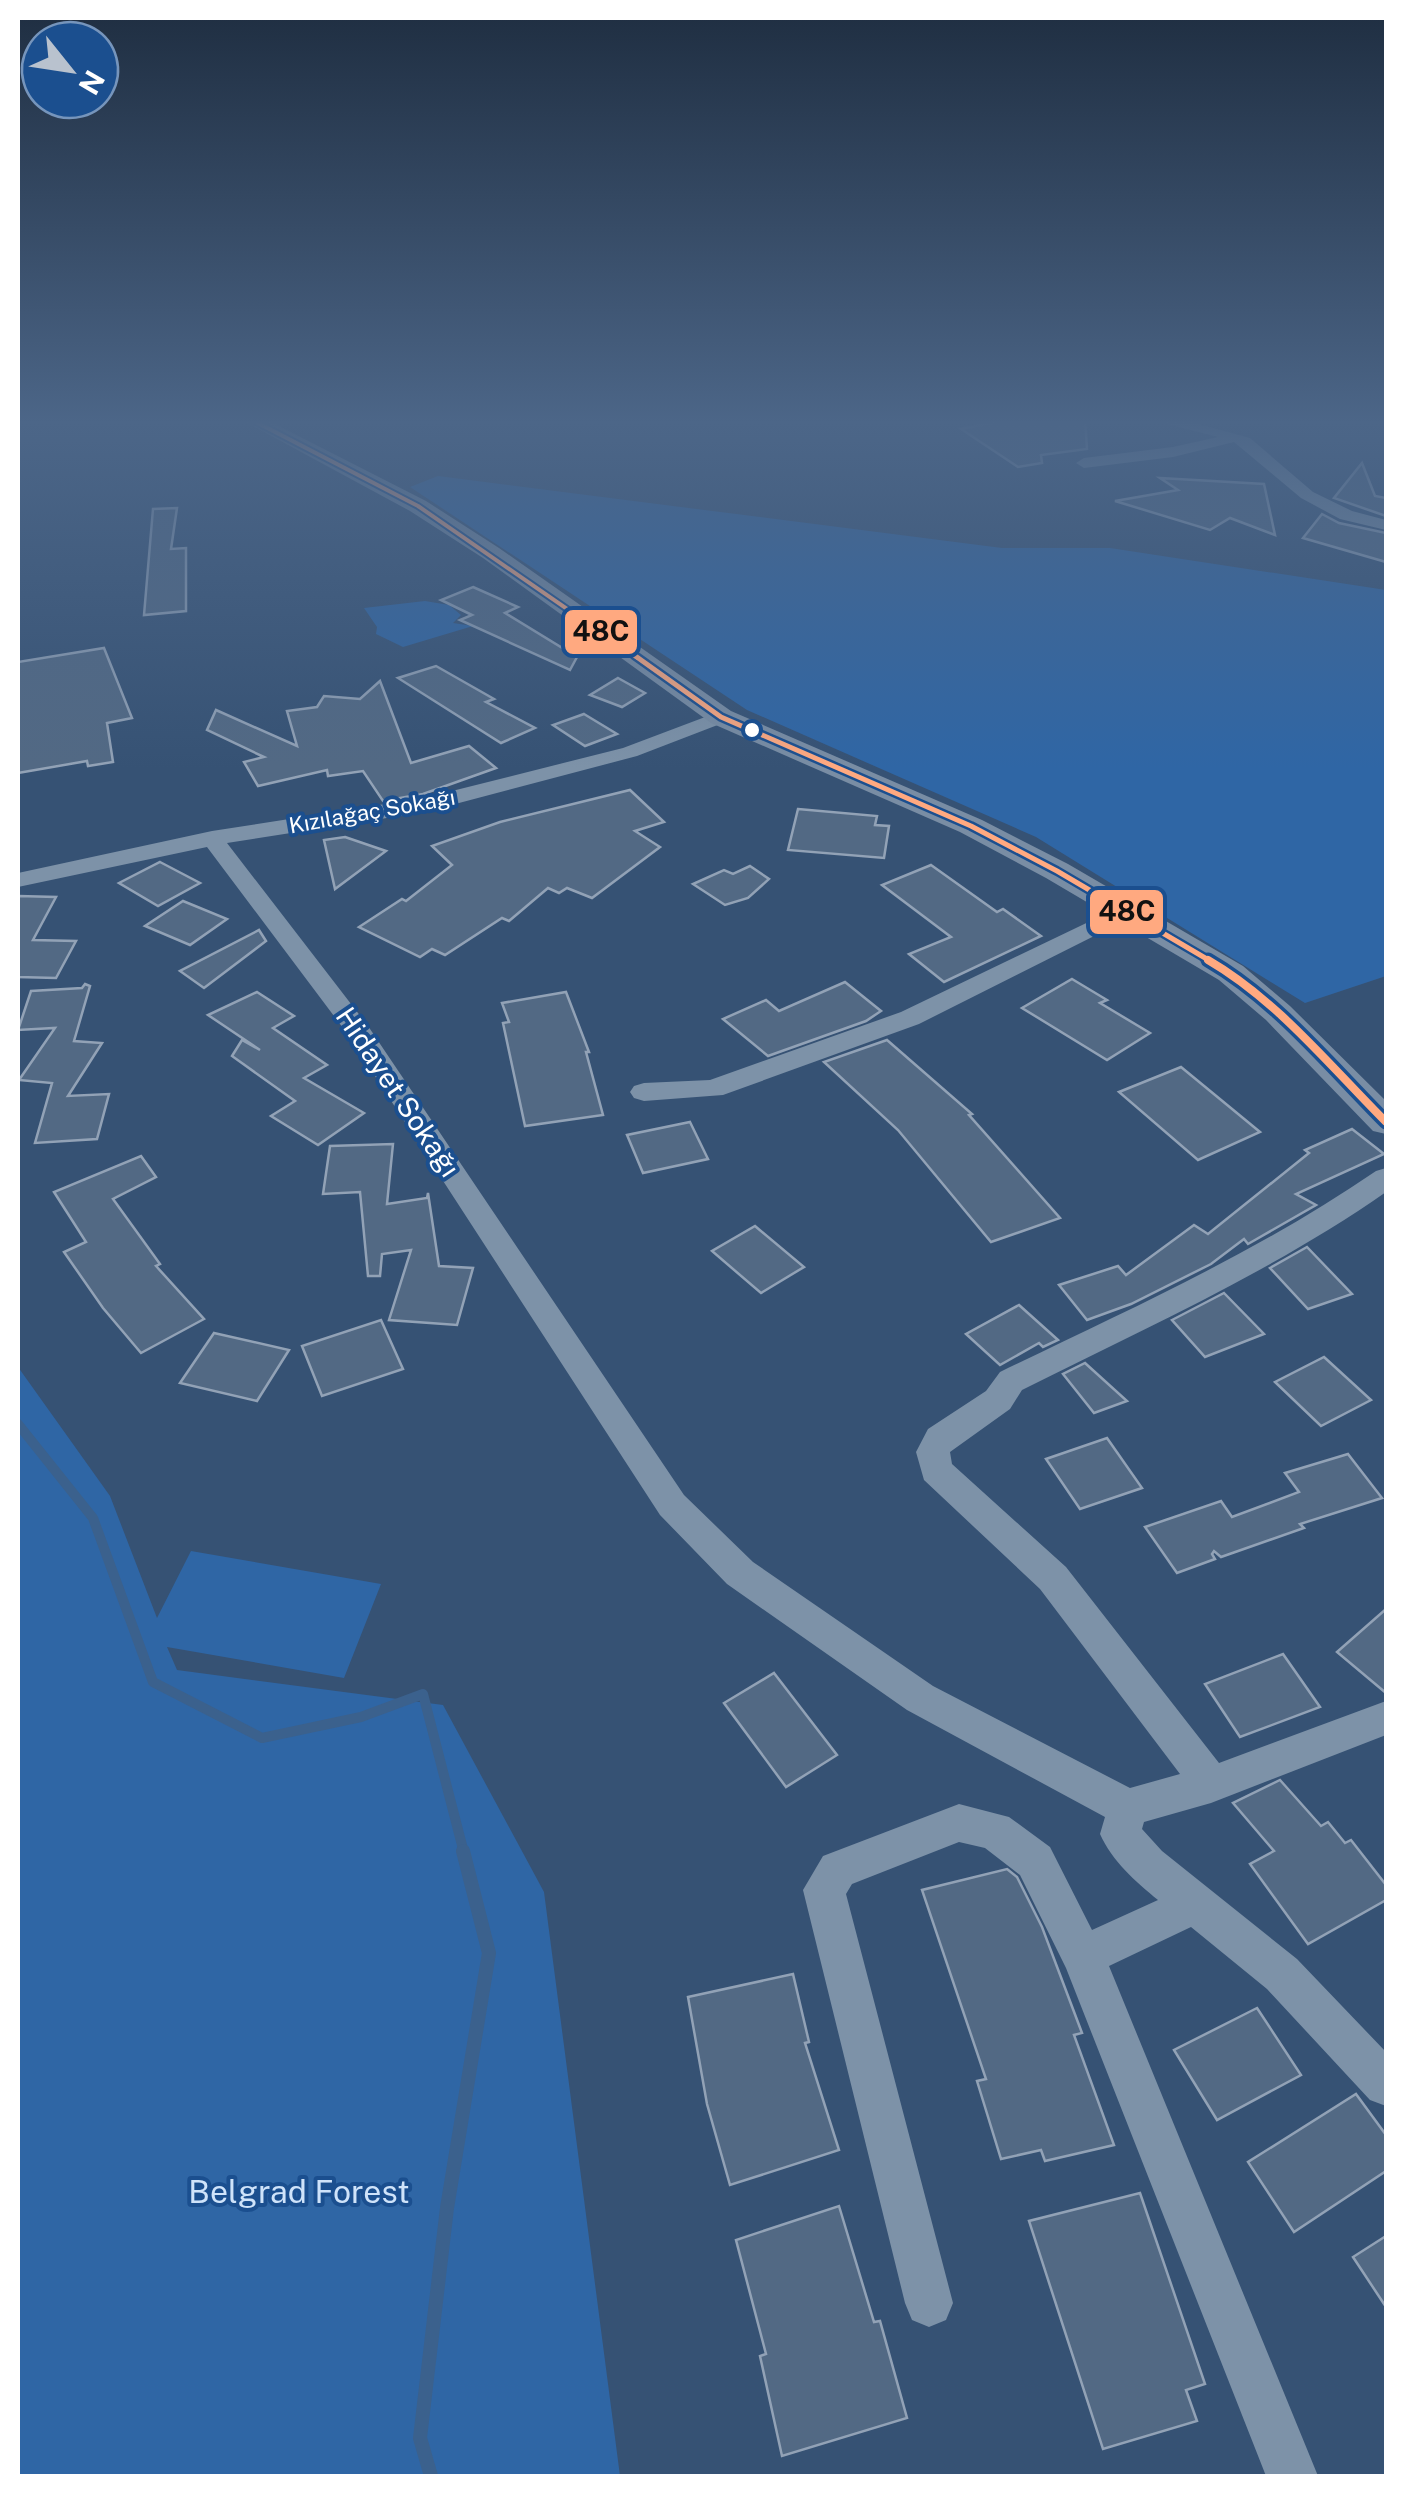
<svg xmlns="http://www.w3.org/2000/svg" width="1404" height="2494" font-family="'Public Sans',sans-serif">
<rect width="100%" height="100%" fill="#365274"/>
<!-- green -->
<g fill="#2f66a5">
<polygon points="438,476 1002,548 1110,548 1386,590 1386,976 1305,1003 1036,837 747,710 410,487"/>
<polygon points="425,601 449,605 461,615 453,623 473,626 403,647 376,634 377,627 364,608"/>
<polygon points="18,1367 110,1496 157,1618 191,1551 381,1584 344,1678 167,1647 177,1670 443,1705 544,1892 620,2476 18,2476"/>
</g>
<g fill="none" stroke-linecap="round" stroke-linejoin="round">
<!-- stream-far1 -->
<polyline stroke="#3b618d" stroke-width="10" points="18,1424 93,1518 153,1682 262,1738 361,1717 423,1694 464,1853"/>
<!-- stream -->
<polyline stroke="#3b618d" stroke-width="14" points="431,2476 420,2438 447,2208 489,1953 463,1851"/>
</g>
<!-- building -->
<g fill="#526984" stroke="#92a2b6" stroke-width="2.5">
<polygon points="1011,419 1085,419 1087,449 1041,455 1042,463 1018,467 961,429"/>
<polygon points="1362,463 1375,496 1386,498 1386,516 1334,498"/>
<polygon points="1160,478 1264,484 1275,535 1230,518 1210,530 1115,501 1178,490"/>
<polygon points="177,508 171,549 186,548 186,611 144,615 153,509"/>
<polygon points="1322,514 1339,523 1386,533 1386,562 1303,538"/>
<polygon points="473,587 518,607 505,613 577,657 570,670 460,620 472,615 441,600"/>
<polygon points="104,648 132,718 107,723 113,762 88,766 87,761 18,773 18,662"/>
<polygon points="436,666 494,699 486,702 535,728 501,743 398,678"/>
<polygon points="618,678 645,693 622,707 590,695"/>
<polygon points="380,681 411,763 469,746 496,768 423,794 383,801 363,771 328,776 327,770 258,786 244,762 264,757 207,730 216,710 297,746 287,711 317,707 324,696 360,699"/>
<polygon points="584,714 617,734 585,746 553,725"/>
<polygon points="630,790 664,822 635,831 660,847 592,898 567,888 559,893 548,888 509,921 502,918 445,955 432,949 420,957 359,927 402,899 406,901 452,865 432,846 500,822"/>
<polygon points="798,809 877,816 875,825 889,826 884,858 788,850"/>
<polygon points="345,837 386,851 335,889 324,840"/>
<polygon points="160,862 200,883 158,906 119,883"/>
<polygon points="931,865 997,912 1003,909 1041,936 944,982 909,954 951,937 882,885"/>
<polygon points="750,866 769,879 748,898 725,905 693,884 724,870 733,874"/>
<polygon points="18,896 56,897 33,940 76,941 56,978 18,977"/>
<polygon points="183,901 227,919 190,945 145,926"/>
<polygon points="259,930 266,941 204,988 180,971"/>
<polygon points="1072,979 1107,1000 1100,1003 1150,1033 1107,1060 1022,1008"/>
<polygon points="845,982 881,1011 866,1021 768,1056 723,1019 766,1000 779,1011"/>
<polygon points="85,984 90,986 74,1041 102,1043 68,1096 109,1094 97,1139 35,1143 52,1083 19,1080 55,1028 18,1030 31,991 82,988"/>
<polygon points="257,992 294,1016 273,1028 327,1065 304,1078 364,1113 318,1145 271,1116 295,1101 232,1056 242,1040 260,1050 208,1015"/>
<polygon points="566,992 589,1052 586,1052 603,1115 525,1126 503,1023 509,1022 502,1003"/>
<polygon points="887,1040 972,1114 969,1115 1060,1218 991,1242 898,1130 824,1062"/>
<polygon points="1181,1067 1260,1132 1198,1160 1119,1092"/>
<polygon points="690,1122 708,1159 643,1173 627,1135"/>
<polygon points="1352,1129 1384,1154 1296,1194 1316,1205 1248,1244 1244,1239 1211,1264 1131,1304 1087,1320 1059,1285 1118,1266 1126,1275 1194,1225 1208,1234 1309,1153 1305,1150"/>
<polygon points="393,1144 387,1204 427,1198 428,1193 439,1266 473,1268 457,1325 389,1320 411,1250 382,1254 380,1276 368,1276 360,1192 323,1194 330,1146"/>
<polygon points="141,1156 156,1177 113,1199 160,1264 156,1266 204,1319 141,1353 103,1308 64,1252 86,1242 54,1192"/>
<polygon points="755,1226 804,1267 761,1293 712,1251"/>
<polygon points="1307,1247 1352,1294 1308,1309 1270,1268"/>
<polygon points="1224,1293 1264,1334 1205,1357 1172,1320"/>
<polygon points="1019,1305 1058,1340 1043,1347 1039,1343 1000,1365 966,1334"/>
<polygon points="381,1320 403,1369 322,1396 302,1346"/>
<polygon points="214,1333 289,1350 257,1401 180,1383"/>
<polygon points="1324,1357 1371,1400 1321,1426 1275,1382"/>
<polygon points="1085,1363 1127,1401 1094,1413 1063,1374"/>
<polygon points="1107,1438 1142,1488 1080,1509 1046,1459"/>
<polygon points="1348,1454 1382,1498 1300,1524 1304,1528 1221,1557 1214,1551 1212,1554 1215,1559 1177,1573 1145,1527 1221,1501 1232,1517 1299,1492 1285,1473"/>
<polygon points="1386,1609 1386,1693 1337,1652"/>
<polygon points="1283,1654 1320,1707 1240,1737 1205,1684"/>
<polygon points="774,1673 837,1755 786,1787 724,1703"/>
<polygon points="1280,1780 1321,1826 1328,1822 1345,1843 1351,1840 1386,1885 1386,1900 1308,1944 1250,1864 1274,1851 1233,1803"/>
<polygon points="1007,1869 1017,1877 1042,1927 1082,2033 1074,2035 1114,2145 1045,2161 1041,2150 1001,2159 977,2081 986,2079 922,1890"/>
<polygon points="793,1974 809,2042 805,2043 839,2150 730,2185 707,2104 688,1997"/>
<polygon points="1257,2008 1301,2075 1217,2120 1174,2050"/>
<polygon points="1356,2094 1386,2135 1386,2171 1294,2232 1248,2162"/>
<polygon points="1140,2193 1205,2384 1186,2390 1197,2421 1103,2449 1029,2221"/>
<polygon points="839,2206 874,2322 880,2321 907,2418 782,2456 760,2356 766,2354 736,2240"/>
<polygon points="1386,2236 1386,2307 1353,2257"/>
</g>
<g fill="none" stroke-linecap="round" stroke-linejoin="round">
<!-- street -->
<g fill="#7d92a8" fill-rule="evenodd">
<polygon points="1148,419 1180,419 1250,438 1313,492 1352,511 1386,520 1386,530 1340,519 1301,498 1234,442 1173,457 1084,468 1076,463 1084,458 1173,447 1218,437"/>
<path d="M721,711L728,713V721L637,756L425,812L227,843L368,1026L684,1495L753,1562L933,1686L1130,1788L1180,1774L1040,1589L924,1480L916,1452L928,1429L986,1391L1000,1372C1128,1310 1258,1252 1376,1171L1386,1168V1192C1273,1271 1146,1328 1022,1390L1010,1409L950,1452L952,1464L1066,1567L1219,1763L1386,1701V1735L1211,1803L1144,1822L1142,1829L1162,1851L1297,1959L1386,2052V2106L1370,2100L1267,1989L1191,1927L1109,1966L1318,2476H1266L1066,1968L1020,1875L985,1848L959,1842L852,1884L846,1894L953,2303L946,2320L929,2327L912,2320L905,2303L803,1890L823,1856L959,1804L1009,1817L1050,1847L1092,1930L1158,1900C1135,1881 1112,1861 1100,1834L1105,1817L907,1710L727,1584L660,1515L349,1036L207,847L18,887V873L212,831L424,798L623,748Z"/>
<polygon points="1126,904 1134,906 1138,911 1134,916 919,1024 723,1095 644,1101 634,1098 630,1092 634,1086 644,1083 710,1080 901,1012"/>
</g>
<!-- secondary -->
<polygon fill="#798da4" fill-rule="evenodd" points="240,419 265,419 426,501 499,548 731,711 982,820 1068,864 1243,966 1290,1006 1386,1101 1386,1134 1373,1131 1266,1020 1219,980 1046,878 960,832 711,723 483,558 410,511"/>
<defs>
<polyline id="bus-1-far2" points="250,419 418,506 638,658"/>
<polyline id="bus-1-far1" points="634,655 721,717 971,826 1057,871 1212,962"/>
<path id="bus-1" d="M1208,960C1277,1000 1330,1066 1386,1122"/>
</defs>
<!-- bus-1-far2 casing -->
<use href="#bus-1-far2" stroke="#1b4f8f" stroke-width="8"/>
<!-- bus-1-far1 casing -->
<use href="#bus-1-far1" stroke="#1b4f8f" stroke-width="10"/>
<!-- bus-1 casing -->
<use href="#bus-1" stroke="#1b4f8f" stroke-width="15"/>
<!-- bus-1-far2 -->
<use href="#bus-1-far2" stroke="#ffa980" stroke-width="4"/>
<!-- bus-1-far1 -->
<use href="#bus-1-far1" stroke="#ffa980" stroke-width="5"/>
<!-- bus-1 -->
<use href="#bus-1" stroke="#ffa980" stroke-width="8"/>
</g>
<!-- sky -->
<linearGradient id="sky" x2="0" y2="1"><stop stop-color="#1e2d40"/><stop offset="0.55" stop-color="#4c6688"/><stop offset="1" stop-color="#4c6688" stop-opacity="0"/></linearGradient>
<rect width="1404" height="768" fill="url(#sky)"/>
<!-- markers -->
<circle fill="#fff" stroke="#1b4f8f" stroke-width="4" cx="752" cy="730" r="9"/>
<g text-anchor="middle" stroke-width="8" stroke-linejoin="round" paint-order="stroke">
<!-- far-street labels -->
<g font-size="22" fill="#fff" stroke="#1b4f8f">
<text transform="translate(372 811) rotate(-10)" y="8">Kızılağaç Sokağı</text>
</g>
<!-- street labels -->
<g font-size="28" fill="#fff" stroke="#1b4f8f">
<text transform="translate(398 1092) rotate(56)" y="10">Hidayet Sokağı</text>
</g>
<!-- near-park labels -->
<g font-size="32" fill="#cfe3fa" stroke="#1b4f8f">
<text x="299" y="2203">Belgrad Forest</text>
</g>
</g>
<g stroke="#1b4f8f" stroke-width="4">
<rect x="563" y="608" width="76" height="48" rx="10" fill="#ffa980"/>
<rect x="1088" y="888" width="77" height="48" rx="10" fill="#ffa980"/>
</g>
<g font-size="28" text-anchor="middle" font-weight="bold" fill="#111">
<text x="601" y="641">48C</text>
<text x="1127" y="921">48C</text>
</g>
<!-- border -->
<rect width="1404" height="2494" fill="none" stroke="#ffffff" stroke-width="40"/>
<!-- north arrow -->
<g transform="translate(70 70) rotate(120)"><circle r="48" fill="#1b4f8f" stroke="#7695bc" stroke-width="2.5"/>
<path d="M0-8L18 38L0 25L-18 38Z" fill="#b9c2ce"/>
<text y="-15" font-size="28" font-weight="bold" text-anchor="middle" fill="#ffffff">N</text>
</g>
</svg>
